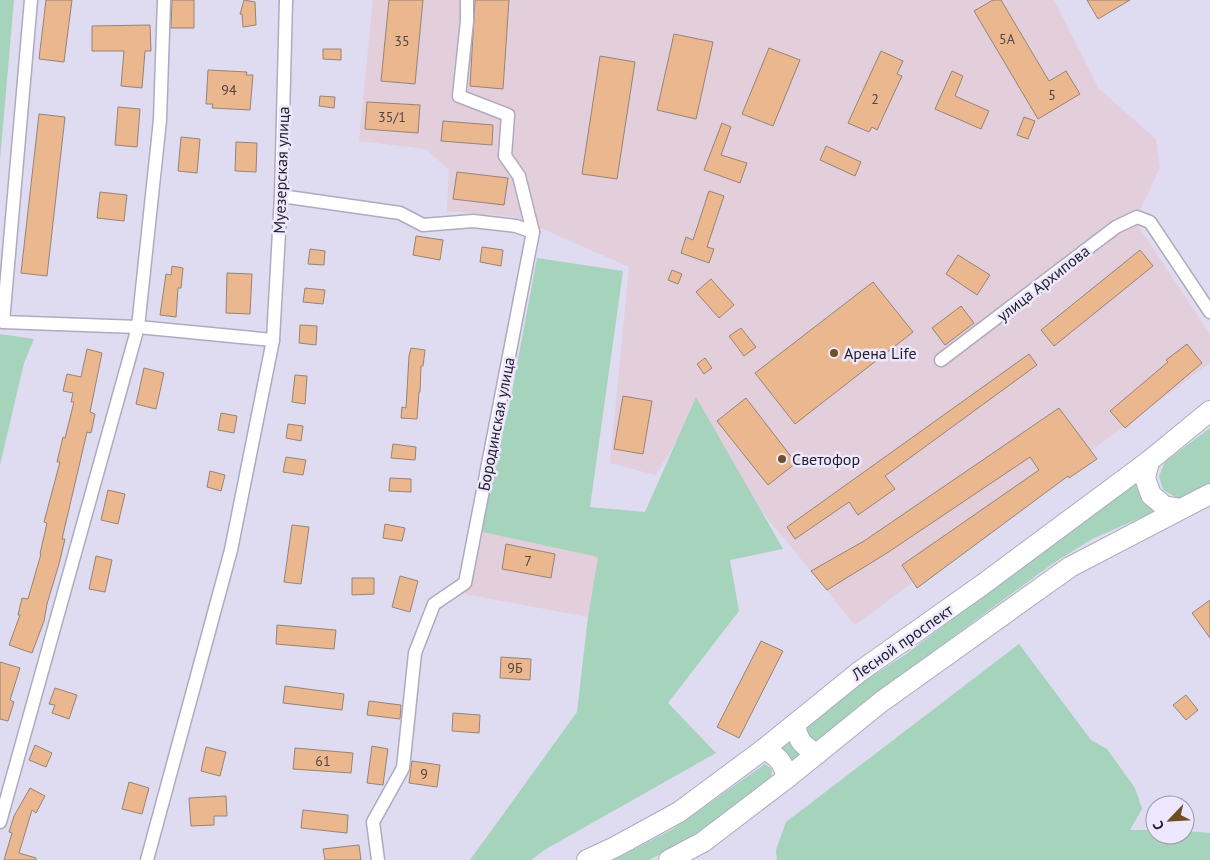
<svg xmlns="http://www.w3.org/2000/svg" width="1210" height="860" font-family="'PT Sans',sans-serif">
<rect width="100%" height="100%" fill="#dfdbf1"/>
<!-- industrial -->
<g fill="#e3cedb">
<polygon points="373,0 1054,0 1099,89 1156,139 1160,167 1135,221 1210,334 1210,363 855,625 758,507 695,412 655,475 610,463 629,267 516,217 447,211 449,170 426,149 359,141"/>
<polygon points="482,532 598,557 588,617 465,594"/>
</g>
<!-- green -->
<g fill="#a6d3bc">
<polygon points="0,0 14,0 0,160"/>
<polygon points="537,258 623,271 590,507 645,512 696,397 783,549 730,560 739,611 668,703 716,753 546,849 531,860 470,860 577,712 588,617 598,557 482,532 494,462 509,408"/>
<polygon points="0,334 34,339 24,363 0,465"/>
<polygon points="1210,428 1210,484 1179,499 1163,490 1159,476 1165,462"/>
<path d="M1134,481C1139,494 1145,502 1156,511L1092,539L1052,564L913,666L816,741L806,738L803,733L809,725L860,684L905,655Z"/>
<polygon points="1019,644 1091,740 1107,749 1135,788 1142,809 1130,830 1155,830 1155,835 1185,835 1185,831 1210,833 1210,860 777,860 776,850 786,822"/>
<polygon points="790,740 793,750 801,756 791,763 780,748"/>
<polygon points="765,764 772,769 771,779 717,820 683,842 649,860 614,860 673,829"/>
</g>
<!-- building -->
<g fill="#eab78f" stroke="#968476">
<polygon points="46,0 72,0 64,62 39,59"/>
<polygon points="172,0 194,0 194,28 171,28"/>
<polygon points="244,0 255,2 256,25 243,27 242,14 240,14"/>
<polygon points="389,0 423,0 415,84 381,81"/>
<polygon points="475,0 509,0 503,89 470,86"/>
<polygon points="993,0 1001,0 1049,81 1066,71 1080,94 1038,119 974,11"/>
<polygon points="1087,0 1130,0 1098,19"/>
<polygon points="150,25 151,51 145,51 142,88 121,86 124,51 92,51 92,26"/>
<polygon points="674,34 713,42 696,119 657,110"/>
<polygon points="769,48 800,60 773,126 742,114"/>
<polygon points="323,49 341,49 341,60 323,59"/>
<polygon points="881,51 903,61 897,74 902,76 877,130 872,127 869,132 848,123"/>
<polygon points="600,56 635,62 617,179 582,174"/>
<polygon points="208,70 247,72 246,75 253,75 250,110 212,108 213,104 206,104"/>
<polygon points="952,71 963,76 955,96 989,111 981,129 935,109"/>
<polygon points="320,96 335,97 334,108 319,106"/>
<polygon points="367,102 420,105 418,133 365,129"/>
<polygon points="118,107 140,109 137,147 115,145"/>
<polygon points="39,114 65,117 47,276 21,273"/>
<polygon points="1024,117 1035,121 1028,139 1017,135"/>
<polygon points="443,121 493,125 492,145 441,141"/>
<polygon points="722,123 731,127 721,155 747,163 740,183 704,170"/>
<polygon points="181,137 200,139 197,173 178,171"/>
<polygon points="236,142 257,143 256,172 235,171"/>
<polygon points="826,146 861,162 855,176 820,160"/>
<polygon points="457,172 508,178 504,205 453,199"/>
<polygon points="709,191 724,196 707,247 714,249 709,263 681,253 686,237 693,240"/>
<polygon points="100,192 127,195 124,221 97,218"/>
<polygon points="416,236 443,240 440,260 413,255"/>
<polygon points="482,247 503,250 501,266 480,262"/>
<polygon points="310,249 325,251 324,265 308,264"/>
<polygon points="1140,250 1153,266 1054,346 1041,330"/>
<polygon points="958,255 990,275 977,295 946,274"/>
<polygon points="172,266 183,268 181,288 178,288 176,317 160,315 166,274 171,275"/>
<polygon points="672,270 682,274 678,284 668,280"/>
<polygon points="227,273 252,274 250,314 226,313"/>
<polygon points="711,279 734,305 719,318 696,292"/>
<polygon points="873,282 913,332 795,424 755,373"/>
<polygon points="305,288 325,290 323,304 303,302"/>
<polygon points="961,306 974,323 945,345 932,328"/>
<polygon points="300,325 317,326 316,345 299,343"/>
<polygon points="741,328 756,347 744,356 729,336"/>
<polygon points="1187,344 1202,363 1125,428 1110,411 1168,362 1166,360"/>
<polygon points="411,348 425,350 423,366 421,366 420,392 419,392 417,419 401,418 402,407 406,408 409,356"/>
<polygon points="87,349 102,353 90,412 95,414 91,433 87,432 62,539 65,539 59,564 47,604 44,621 32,653 9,645 20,615 18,615 22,598 28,599 41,554 40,554 47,523 44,522 60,462 57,462 63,437 65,438 74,402 71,402 73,393 63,391 67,374 81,377"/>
<polygon points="1029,354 1037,365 885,476 895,489 858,515 849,502 795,539 787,527"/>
<polygon points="705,358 712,368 704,374 697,364"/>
<polygon points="144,368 164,373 156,409 136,404"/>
<polygon points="295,375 307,376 305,404 292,402"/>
<polygon points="623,396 652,401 643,454 614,449"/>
<polygon points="746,398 796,463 768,485 717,421"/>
<polygon points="1059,408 1097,459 1069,478 1068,476 917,588 902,565 1039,470 1030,457 887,553 827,590 811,571 864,541"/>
<polygon points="221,413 237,416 234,433 218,430"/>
<polygon points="288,424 303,426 301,441 286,438"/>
<polygon points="393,444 416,447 415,460 391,458"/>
<polygon points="286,457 306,460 303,475 283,472"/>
<polygon points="210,471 225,475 221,491 207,487"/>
<polygon points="390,478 411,479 411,492 389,491"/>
<polygon points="108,490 125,494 118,524 101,520"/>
<polygon points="385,524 405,528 402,541 383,538"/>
<polygon points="292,525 309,527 301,584 284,582"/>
<polygon points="506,544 555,554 551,578 502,569"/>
<polygon points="96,556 112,560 105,592 89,589"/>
<polygon points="400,576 418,581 410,612 392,607"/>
<polygon points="352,578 374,578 374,594 352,595"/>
<polygon points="1210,600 1210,638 1192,613"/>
<polygon points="277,625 336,630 334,649 276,644"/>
<polygon points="761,641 783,651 739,738 717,727"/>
<polygon points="501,657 531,659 530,680 500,678"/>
<polygon points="0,662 20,668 10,700 14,702 8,721 0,719"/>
<polygon points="285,686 344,694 342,710 283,703"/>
<polygon points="55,688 77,695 69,719 52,713 55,705 49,704"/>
<polygon points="1186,695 1198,710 1186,720 1173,705"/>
<polygon points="369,701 401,705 400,719 367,715"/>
<polygon points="453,713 480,715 479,733 452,731"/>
<polygon points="35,745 52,753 46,767 29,760"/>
<polygon points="372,746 388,749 383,785 367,783"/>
<polygon points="206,747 226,752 220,776 201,771"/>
<polygon points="295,748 353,753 351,773 293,769"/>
<polygon points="412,761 440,765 437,787 409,783"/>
<polygon points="129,782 149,788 142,814 122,809"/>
<polygon points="30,788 45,796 36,813 32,810 19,853 36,858 36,860 4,860 12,833 9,832 14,816"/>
<polygon points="226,796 227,816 214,816 214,825 191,826 189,798"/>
<polygon points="303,810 348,815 347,833 301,828"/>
<polygon points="359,845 361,860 325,860 323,849"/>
</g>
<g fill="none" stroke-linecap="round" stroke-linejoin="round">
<defs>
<g id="minor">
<polyline points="31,0 3,322 138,327 273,340"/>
<polyline points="281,196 400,213 423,225 473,221 516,226 533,232"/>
<polyline points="941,360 1116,227 1137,217 1150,222 1210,312"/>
<polyline points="0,822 138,327 160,120 164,0"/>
<polyline points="147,860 231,550 273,340 281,196 286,0"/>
<polyline points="378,860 373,822 403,768 415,653 434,604 465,583 533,232 519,176 505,156 508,115 459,96 467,21 467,0"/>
</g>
<g id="primary">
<polyline points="1149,461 1145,478 1151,495 1164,506 1181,509"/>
<path d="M795,724C798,741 802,745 817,754"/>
<path d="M764,749C779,757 783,762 787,778"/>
<polyline points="587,860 615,847 679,812 764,749 859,672 982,585 1149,461 1210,411"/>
<polyline points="669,860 703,842 787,778 881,702 1070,567 1210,494"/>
</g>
</defs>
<!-- minor casing -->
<use href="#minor" stroke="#aeaabf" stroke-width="15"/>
<!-- primary casing -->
<use href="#primary" stroke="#aeaabf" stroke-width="22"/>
<!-- minor -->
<use href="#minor" stroke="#fff" stroke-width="12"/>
<!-- primary -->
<use href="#primary" stroke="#fff" stroke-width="20"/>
</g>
<!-- markers -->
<g fill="#6f4f25" stroke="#ede8ff" stroke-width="2">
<circle cx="834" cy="353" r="5"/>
<circle cx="782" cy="459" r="5"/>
</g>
<g text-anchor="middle" stroke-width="5" stroke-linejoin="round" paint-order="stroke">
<!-- number labels -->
<g font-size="14" fill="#534541">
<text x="1007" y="44">5А</text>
<text x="402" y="46">35</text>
<text x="229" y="95">94</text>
<text x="1052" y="100">5</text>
<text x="875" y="104">2</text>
<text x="392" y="122">35/1</text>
<text x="528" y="566">7</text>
<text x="515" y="673">9Б</text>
<text x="323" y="766">61</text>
<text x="424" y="779">9</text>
</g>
<!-- street labels -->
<g font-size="16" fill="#211f27" stroke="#ede8ff">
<text transform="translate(281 170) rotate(-88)" y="6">Муезерская улица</text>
<text transform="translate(1043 283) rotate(-38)" y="6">улица Архипова</text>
<text transform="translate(496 424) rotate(-79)" y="6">Бородинская улица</text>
<text transform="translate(902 642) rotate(-35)" y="6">Лесной проспект</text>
</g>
<!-- poi labels -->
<g font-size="16" fill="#211f27" stroke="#ede8ff" text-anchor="start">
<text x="844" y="359">Арена Life</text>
<text x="792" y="465">Светофор</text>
</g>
</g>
<!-- north arrow -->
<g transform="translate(1170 820) rotate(245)"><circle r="24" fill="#ede8ff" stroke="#9b98a9"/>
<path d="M0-4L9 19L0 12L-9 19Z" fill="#6f4f25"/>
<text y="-8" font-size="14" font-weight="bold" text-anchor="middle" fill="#211f27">С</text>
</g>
</svg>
